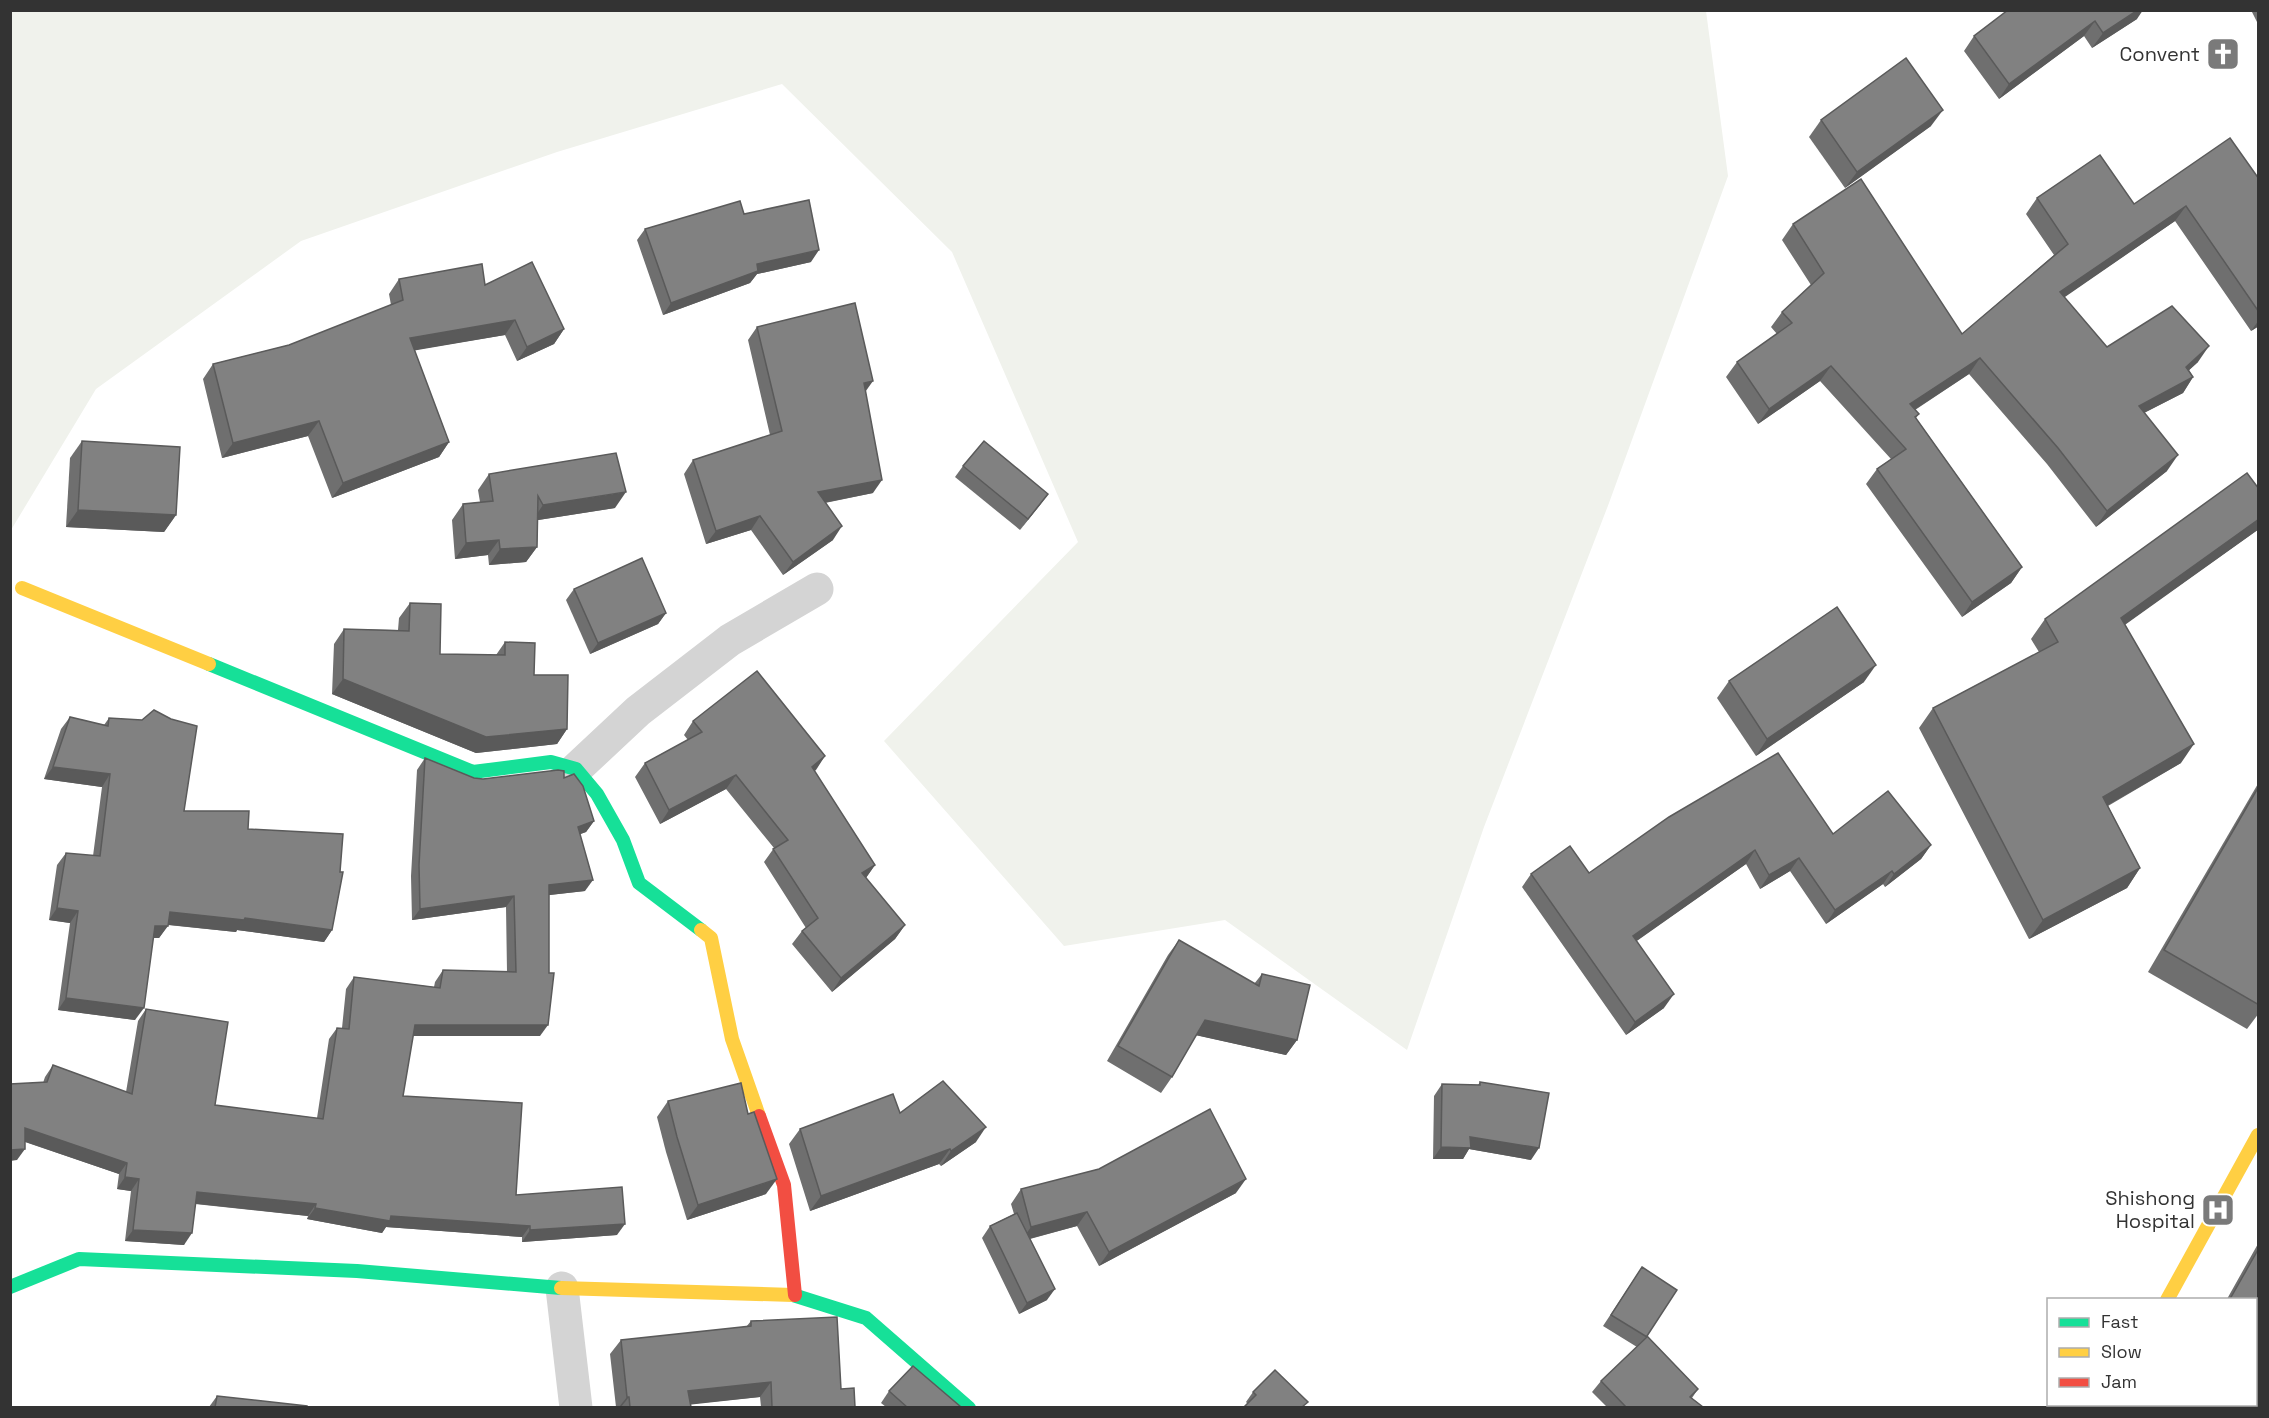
<svg xmlns="http://www.w3.org/2000/svg" width="2269" height="1418" font-family="'Space Grotesk',sans-serif">
<rect width="100%" height="100%" fill="#fff"/>
<!-- green -->
<polygon fill="#f0f2ec" points="11,10 1706,11 1728,176 1609,503 1484,827 1407,1050 1225,920 1064,946 884,741 1078,542 952,252 782,84 557,152 301,241 96,389 11,530"/>
<g fill="none" stroke-linecap="round" stroke-linejoin="round">
<!-- street -->
<g stroke="#d4d4d4" stroke-width="33">
<polyline points="576,769 638,711 730,640 817,589"/>
<polyline points="562,1288 576,1408"/>
<polyline points="2115,1408 2116,1404"/>
</g>
<!-- fast -->
<g stroke="#16e098" stroke-width="14">
<polyline points="209,664 473,772 551,762 576,769 597,794 623,840 639,883 701,930"/>
<polyline points="10,1287 79,1259 357,1271 561,1288"/>
<polyline points="793,1295 866,1318 969,1408"/>
</g>
<!-- slow -->
<g stroke="#ffcf43" stroke-width="14">
<polyline points="22,588 209,664"/>
<polyline points="701,930 711,938 732,1039 759,1116"/>
<polyline points="561,1288 793,1295"/>
<polyline points="2167,1300 2258,1135"/>
</g>
<!-- jam -->
<polyline stroke="#f24e42" stroke-width="14" points="759,1116 784,1185 795,1295"/>
</g>
<!-- wall -->
<g fill="#6f6f6f">
<polygon points="2008,10 2137,19 2092,48 2084,36 1999,99 1964,51 1974,36"/>
<polygon points="2251,10 2259,10 2259,26"/>
<polygon points="1821,120 1931,126 1845,188 1809,137"/>
<polygon points="2259,179 2259,326 2251,331 2175,221 2064,297 2107,347 2198,362 2189,370 2193,377 2183,393 2144,413 2167,471 2096,527 2047,464 1969,374 1915,410 1919,414 1916,418 2022,567 2011,583 1962,617 1866,484 1877,469 1891,459 1820,381 1758,424 1726,377 1737,362 1777,334 1771,327 1782,312 1811,285 1782,240 1793,224 1962,334 2054,255 2026,214 2037,198 2134,204"/>
<polygon points="744,214 811,262 757,274 750,283 663,315 637,240 645,229"/>
<polygon points="399,279 485,285 564,329 554,344 517,361 505,335 414,350 449,442 439,457 332,498 308,436 222,458 203,379 213,364 289,345 391,305 389,294"/>
<polygon points="757,327 865,392 873,493 825,503 833,540 783,575 751,530 706,544 684,474 693,460 770,435 748,340"/>
<polygon points="82,441 176,515 164,532 66,527 70,458"/>
<polygon points="963,466 1048,494 1020,530 955,477"/>
<polygon points="489,474 615,508 538,520 537,547 526,562 489,565 488,555 455,559 452,520 463,504 480,502 478,490"/>
<polygon points="2259,489 2259,529 2125,624 2181,763 2108,806 2140,868 2127,888 2029,939 1919,728 1933,708 2039,652 2031,639 2045,619"/>
<polygon points="574,589 666,613 658,624 590,654 566,600"/>
<polygon points="410,603 440,654 496,655 505,642 534,675 567,729 557,744 476,753 332,694 334,644 344,629 398,630 399,618"/>
<polygon points="1729,681 1864,682 1756,756 1717,698"/>
<polygon points="70,717 104,725 109,718 184,811 248,829 332,930 324,942 237,930 236,932 168,925 159,938 153,938 135,1020 58,1010 70,923 49,920 57,865 66,853 93,856 102,787 44,779 61,729"/>
<polygon points="693,721 825,756 814,771 875,865 866,878 905,925 895,939 832,992 792,944 802,931 806,928 764,862 774,848 726,789 660,824 635,777 645,763 688,740 684,735"/>
<polygon points="425,758 474,778 483,779 564,778 594,821 586,832 580,834 585,891 549,895 540,1036 413,1036 403,1096 516,1195 617,1235 522,1242 522,1237 386,1227 382,1233 307,1219 308,1216 195,1204 184,1245 125,1241 131,1191 117,1189 119,1174 25,1142 17,1160 45,1077 53,1065 126,1092 138,1021 146,1009 215,1105 317,1118 329,1039 337,1028 342,1028 346,989 354,977 434,987 435,982 443,970 507,972 506,907 412,920 411,876 417,770"/>
<polygon points="2259,782 2259,1013 2247,1029 2148,972"/>
<polygon points="1833,834 1931,845 1921,859 1885,887 1883,884 1826,924 1790,871 1760,889 1746,864 1636,941 1664,1008 1626,1035 1522,887 1531,874 1589,873"/>
<polygon points="1179,940 1254,984 1262,974 1297,1040 1286,1055 1196,1035 1172,1077 1161,1093 1107,1061 1168,955"/>
<polygon points="1480,1082 1531,1160 1469,1149 1463,1159 1433,1159 1434,1096 1442,1084 1478,1085"/>
<polygon points="668,1101 766,1194 687,1220 666,1152 657,1117"/>
<polygon points="900,1113 976,1142 941,1166 939,1164 810,1211 789,1144 800,1129"/>
<polygon points="1021,1189 1236,1193 1099,1266 1077,1226 1030,1239 1047,1300 1019,1314 982,1238 990,1226 1014,1214 1011,1204"/>
<polygon points="2259,1242 2259,1370 2256,1299 2227,1299"/>
<polygon points="1642,1267 1647,1336 1698,1389 1692,1398 1703,1407 1607,1407 1592,1392 1601,1381 1637,1347 1603,1326"/>
<polygon points="751,1321 841,1389 855,1407 761,1407 760,1397 690,1404 691,1407 616,1407 610,1354 621,1340 746,1327"/>
<polygon points="889,1391 961,1407 886,1407 881,1403"/>
<polygon points="1253,1392 1304,1407 1248,1404 1246,1402"/>
<polygon points="217,1396 307,1407 209,1407"/>
</g>
<!-- shaded-wall -->
<g fill="#5a5a5a">
<polygon points="2138,10 2143,10 2137,19 2092,48 2103,33"/>
<polygon points="2095,21 2084,36 1999,99 2009,84"/>
<polygon points="1943,110 1931,126 1845,188 1857,172"/>
<polygon points="2186,206 2175,221 2049,308 2060,292"/>
<polygon points="819,250 811,262 757,274 750,283 663,315 671,303 757,264"/>
<polygon points="515,320 505,335 400,353 410,338"/>
<polygon points="2259,320 2259,326 2251,331"/>
<polygon points="564,329 554,344 517,361 527,347"/>
<polygon points="2209,346 2198,362 2175,383 2186,367"/>
<polygon points="1980,358 1969,374 1899,420 1910,404"/>
<polygon points="1831,366 1820,381 1758,424 1769,409"/>
<polygon points="2193,377 2183,393 2128,421 2139,406"/>
<polygon points="873,381 863,395 864,383"/>
<polygon points="319,421 308,436 222,458 233,443"/>
<polygon points="449,442 439,457 332,498 343,483"/>
<polygon points="2178,455 2167,471 2096,527 2107,511"/>
<polygon points="882,480 873,493 808,506 818,492"/>
<polygon points="626,492 615,508 532,521 543,505"/>
<polygon points="1048,494 1040,505 1020,530 1028,519"/>
<polygon points="78,510 176,515 164,532 66,527"/>
<polygon points="760,516 751,530 706,544 716,531"/>
<polygon points="2259,519 2259,529 2108,637 2121,618"/>
<polygon points="842,526 833,540 783,575 793,562"/>
<polygon points="499,540 488,555 455,559 466,543"/>
<polygon points="537,547 526,562 489,565 500,549"/>
<polygon points="2022,567 2011,583 1962,617 1972,602"/>
<polygon points="666,613 658,624 590,654 598,643"/>
<polygon points="1876,665 1864,682 1756,756 1767,739"/>
<polygon points="343,679 567,729 557,744 476,753 332,694"/>
<polygon points="2194,744 2181,763 2089,816 2103,797"/>
<polygon points="825,756 816,770 802,781 812,767"/>
<polygon points="53,767 110,774 102,787 44,779"/>
<polygon points="736,775 726,789 660,824 669,810"/>
<polygon points="594,821 586,832 570,838 578,827"/>
<polygon points="1931,845 1921,859 1885,887 1894,874"/>
<polygon points="1755,850 1746,864 1624,950 1633,936"/>
<polygon points="1799,858 1790,871 1760,889 1769,875"/>
<polygon points="875,865 865,879 862,873"/>
<polygon points="2140,868 2127,888 2029,939 2043,920"/>
<polygon points="1892,871 1883,884 1826,924 1835,910"/>
<polygon points="593,880 585,891 541,896 549,885"/>
<polygon points="514,896 506,907 412,920 420,909"/>
<polygon points="57,908 78,911 70,923 49,920"/>
<polygon points="170,912 245,918 332,930 324,942 237,930 236,932 161,924"/>
<polygon points="905,925 895,939 832,992 841,978"/>
<polygon points="155,926 168,926 159,938 146,938"/>
<polygon points="1674,994 1664,1008 1626,1035 1635,1022"/>
<polygon points="66,998 144,1008 135,1020 58,1010"/>
<polygon points="1205,1020 1297,1040 1286,1055 1195,1035"/>
<polygon points="415,1025 548,1025 540,1036 407,1036"/>
<polygon points="986,1127 976,1142 941,1166 951,1151"/>
<polygon points="25,1128 127,1163 119,1174 17,1139"/>
<polygon points="1470,1137 1539,1148 1531,1160 1469,1149 1463,1159 1433,1159 1441,1147"/>
<polygon points="25,1149 17,1160 10,1161 10,1150"/>
<polygon points="950,1149 939,1164 810,1211 821,1196"/>
<polygon points="125,1177 139,1179 131,1191 117,1189"/>
<polygon points="777,1179 766,1194 687,1220 698,1205"/>
<polygon points="1246,1179 1236,1193 1099,1266 1109,1252"/>
<polygon points="197,1192 316,1204 308,1216 189,1203"/>
<polygon points="315,1208 391,1216 530,1226 522,1237 386,1227 382,1233 307,1219"/>
<polygon points="1087,1212 1077,1226 1021,1241 1031,1227"/>
<polygon points="625,1224 617,1235 522,1242 530,1230"/>
<polygon points="133,1230 192,1233 184,1245 125,1241"/>
<polygon points="1055,1289 1047,1300 1019,1314 1027,1303"/>
<polygon points="771,1382 760,1397 678,1406 688,1391"/>
<polygon points="627,1397 629,1397 621,1407 619,1407"/>
</g>
<!-- building -->
<g fill="#818181" stroke="#5a5a5a" stroke-width="1.5">
<polygon points="2008,10 2138,10 2103,33 2095,21 2009,84 1974,36"/>
<polygon points="1906,58 1943,110 1857,172 1821,120"/>
<polygon points="2230,138 2259,179 2259,312 2186,206 2060,292 2107,347 2172,306 2209,346 2186,367 2193,377 2139,406 2178,455 2107,511 2058,448 1980,358 1910,404 1919,414 1915,417 2022,567 1972,602 1877,469 1906,449 1831,366 1769,409 1737,362 1792,323 1782,312 1824,273 1793,224 1861,179 1962,334 2068,244 2037,198 2100,155 2134,204"/>
<polygon points="809,200 819,250 757,264 758,271 671,303 645,229 740,201 744,214"/>
<polygon points="532,262 564,329 527,347 515,320 410,338 449,442 343,483 319,421 233,443 213,364 289,345 403,300 399,279 482,264 485,285"/>
<polygon points="855,303 873,381 864,383 882,480 818,492 842,526 793,562 760,516 716,531 693,460 782,431 757,327"/>
<polygon points="82,441 180,447 176,515 78,510"/>
<polygon points="984,441 1048,494 1028,519 963,466"/>
<polygon points="616,453 626,492 543,505 538,496 537,547 500,549 499,540 466,543 463,504 493,501 489,474"/>
<polygon points="2247,473 2259,489 2259,519 2121,618 2194,744 2103,797 2140,868 2043,920 1933,708 2058,642 2045,619"/>
<polygon points="642,558 666,613 598,643 574,589"/>
<polygon points="410,603 441,604 440,654 505,655 505,642 535,643 534,675 568,675 567,729 486,737 343,679 344,629 409,631"/>
<polygon points="1837,607 1876,665 1767,739 1729,681"/>
<polygon points="757,671 825,756 812,767 875,865 862,873 905,925 841,978 802,931 818,918 773,849 788,840 736,775 669,810 645,763 702,732 693,721"/>
<polygon points="154,710 171,719 197,726 184,811 249,811 248,829 343,834 340,872 343,872 332,930 245,918 244,920 170,912 168,926 155,926 144,1008 66,998 78,911 57,908 66,853 100,856 110,774 53,767 70,717 108,726 109,718 142,720"/>
<polygon points="1778,753 1833,834 1888,791 1931,845 1894,874 1892,871 1835,910 1799,858 1769,875 1755,850 1633,936 1674,994 1635,1022 1531,874 1570,846 1589,873 1669,817"/>
<polygon points="425,758 474,778 483,779 558,770 564,771 564,778 574,774 583,786 594,821 578,827 593,880 549,885 549,973 554,973 548,1025 415,1025 403,1096 522,1103 516,1195 622,1187 625,1224 530,1230 530,1226 391,1216 390,1221 315,1208 316,1204 197,1192 192,1233 133,1230 139,1179 125,1177 127,1163 25,1128 25,1149 10,1150 10,1084 47,1082 53,1065 132,1094 146,1009 228,1022 215,1105 323,1119 337,1028 349,1029 354,977 440,988 443,970 516,972 514,896 420,909 419,865"/>
<polygon points="2259,786 2259,1005 2164,950"/>
<polygon points="1179,940 1259,986 1262,974 1310,985 1297,1040 1205,1020 1172,1077 1118,1046"/>
<polygon points="943,1081 986,1127 951,1151 950,1149 821,1196 800,1129 893,1094 900,1113"/>
<polygon points="1480,1082 1549,1093 1539,1148 1470,1137 1471,1148 1441,1147 1442,1084 1480,1085"/>
<polygon points="741,1083 748,1114 754,1112 777,1179 698,1205 677,1137 668,1101"/>
<polygon points="1210,1109 1246,1179 1109,1252 1087,1212 1031,1227 1021,1189 1099,1169"/>
<polygon points="1017,1213 1055,1289 1027,1303 990,1226"/>
<polygon points="2259,1248 2259,1370 2256,1376 2256,1299 2230,1299"/>
<polygon points="1642,1267 1677,1290 1647,1336 1698,1389 1690,1397 1703,1407 1626,1407 1601,1381 1647,1337 1611,1315"/>
<polygon points="837,1317 841,1389 854,1388 855,1407 772,1407 771,1382 688,1391 691,1407 630,1407 629,1397 627,1397 621,1340 751,1326 751,1321"/>
<polygon points="913,1366 961,1407 907,1407 889,1391"/>
<polygon points="1275,1370 1308,1402 1302,1407 1244,1407 1256,1395 1253,1392"/>
<polygon points="217,1396 307,1406 307,1407 215,1407"/>
<polygon points="2172,1404 2240,1404 2238,1407 2171,1407"/>
</g>
<!-- icons -->
<defs>
<symbol id="church-square" viewBox="-11 -11 22 22"><rect x="-9" y="-9" width="18" height="18" rx="4" fill="#7a7a7a" stroke="#fff"/><path d="M-1.2-6h2.4v3.5h3.3v2.4h-3.3V6h-2.4V-.1h-3.3v-2.4h3.3Z" fill="#fff"/></symbol>
<symbol id="hospital-square" viewBox="-11 -11 22 22"><rect x="-9" y="-9" width="18" height="18" rx="4" fill="#7a7a7a" stroke="#fff"/><path d="M-5-5h3v3.5h4V-5h3V5h-3V1.5h-4V5h-3Z" fill="#fff"/></symbol>
</defs>
<g fill-rule="evenodd">
<use href="#church-square" x="2204" y="35" width="38" height="38"/>
<use href="#hospital-square" x="2199" y="1191" width="38" height="38"/>
</g>
<g text-anchor="middle" stroke-width="6" stroke-linejoin="round" paint-order="stroke">
<!-- poi labels -->
<g font-size="20" fill="#333" stroke="#fff" text-anchor="end">
<text x="2200" y="61">Convent</text>
<text x="2195" y="1205">Shishong<tspan x="2195" dy="23">Hospital</tspan></text>
</g>
</g>
<!-- border -->
<rect width="2269" height="1418" fill="none" stroke="#333333" stroke-width="24"/>
<!-- legend -->
<rect x="2047" y="1298" width="210" height="108" fill="#ffffff" stroke="#adadad" stroke-width="1.5"/>
<rect x="2059" y="1318" width="30" height="9" fill="#16e098" stroke="#adadad" stroke-width="1.5"/>
<text x="2101" y="1328" font-size="18" fill="#333333">Fast</text>
<rect x="2059" y="1348" width="30" height="9" fill="#ffcf43" stroke="#adadad" stroke-width="1.5"/>
<text x="2101" y="1358" font-size="18" fill="#333333">Slow</text>
<rect x="2059" y="1378" width="30" height="9" fill="#f24e42" stroke="#adadad" stroke-width="1.5"/>
<text x="2101" y="1388" font-size="18" fill="#333333">Jam</text>
</svg>
